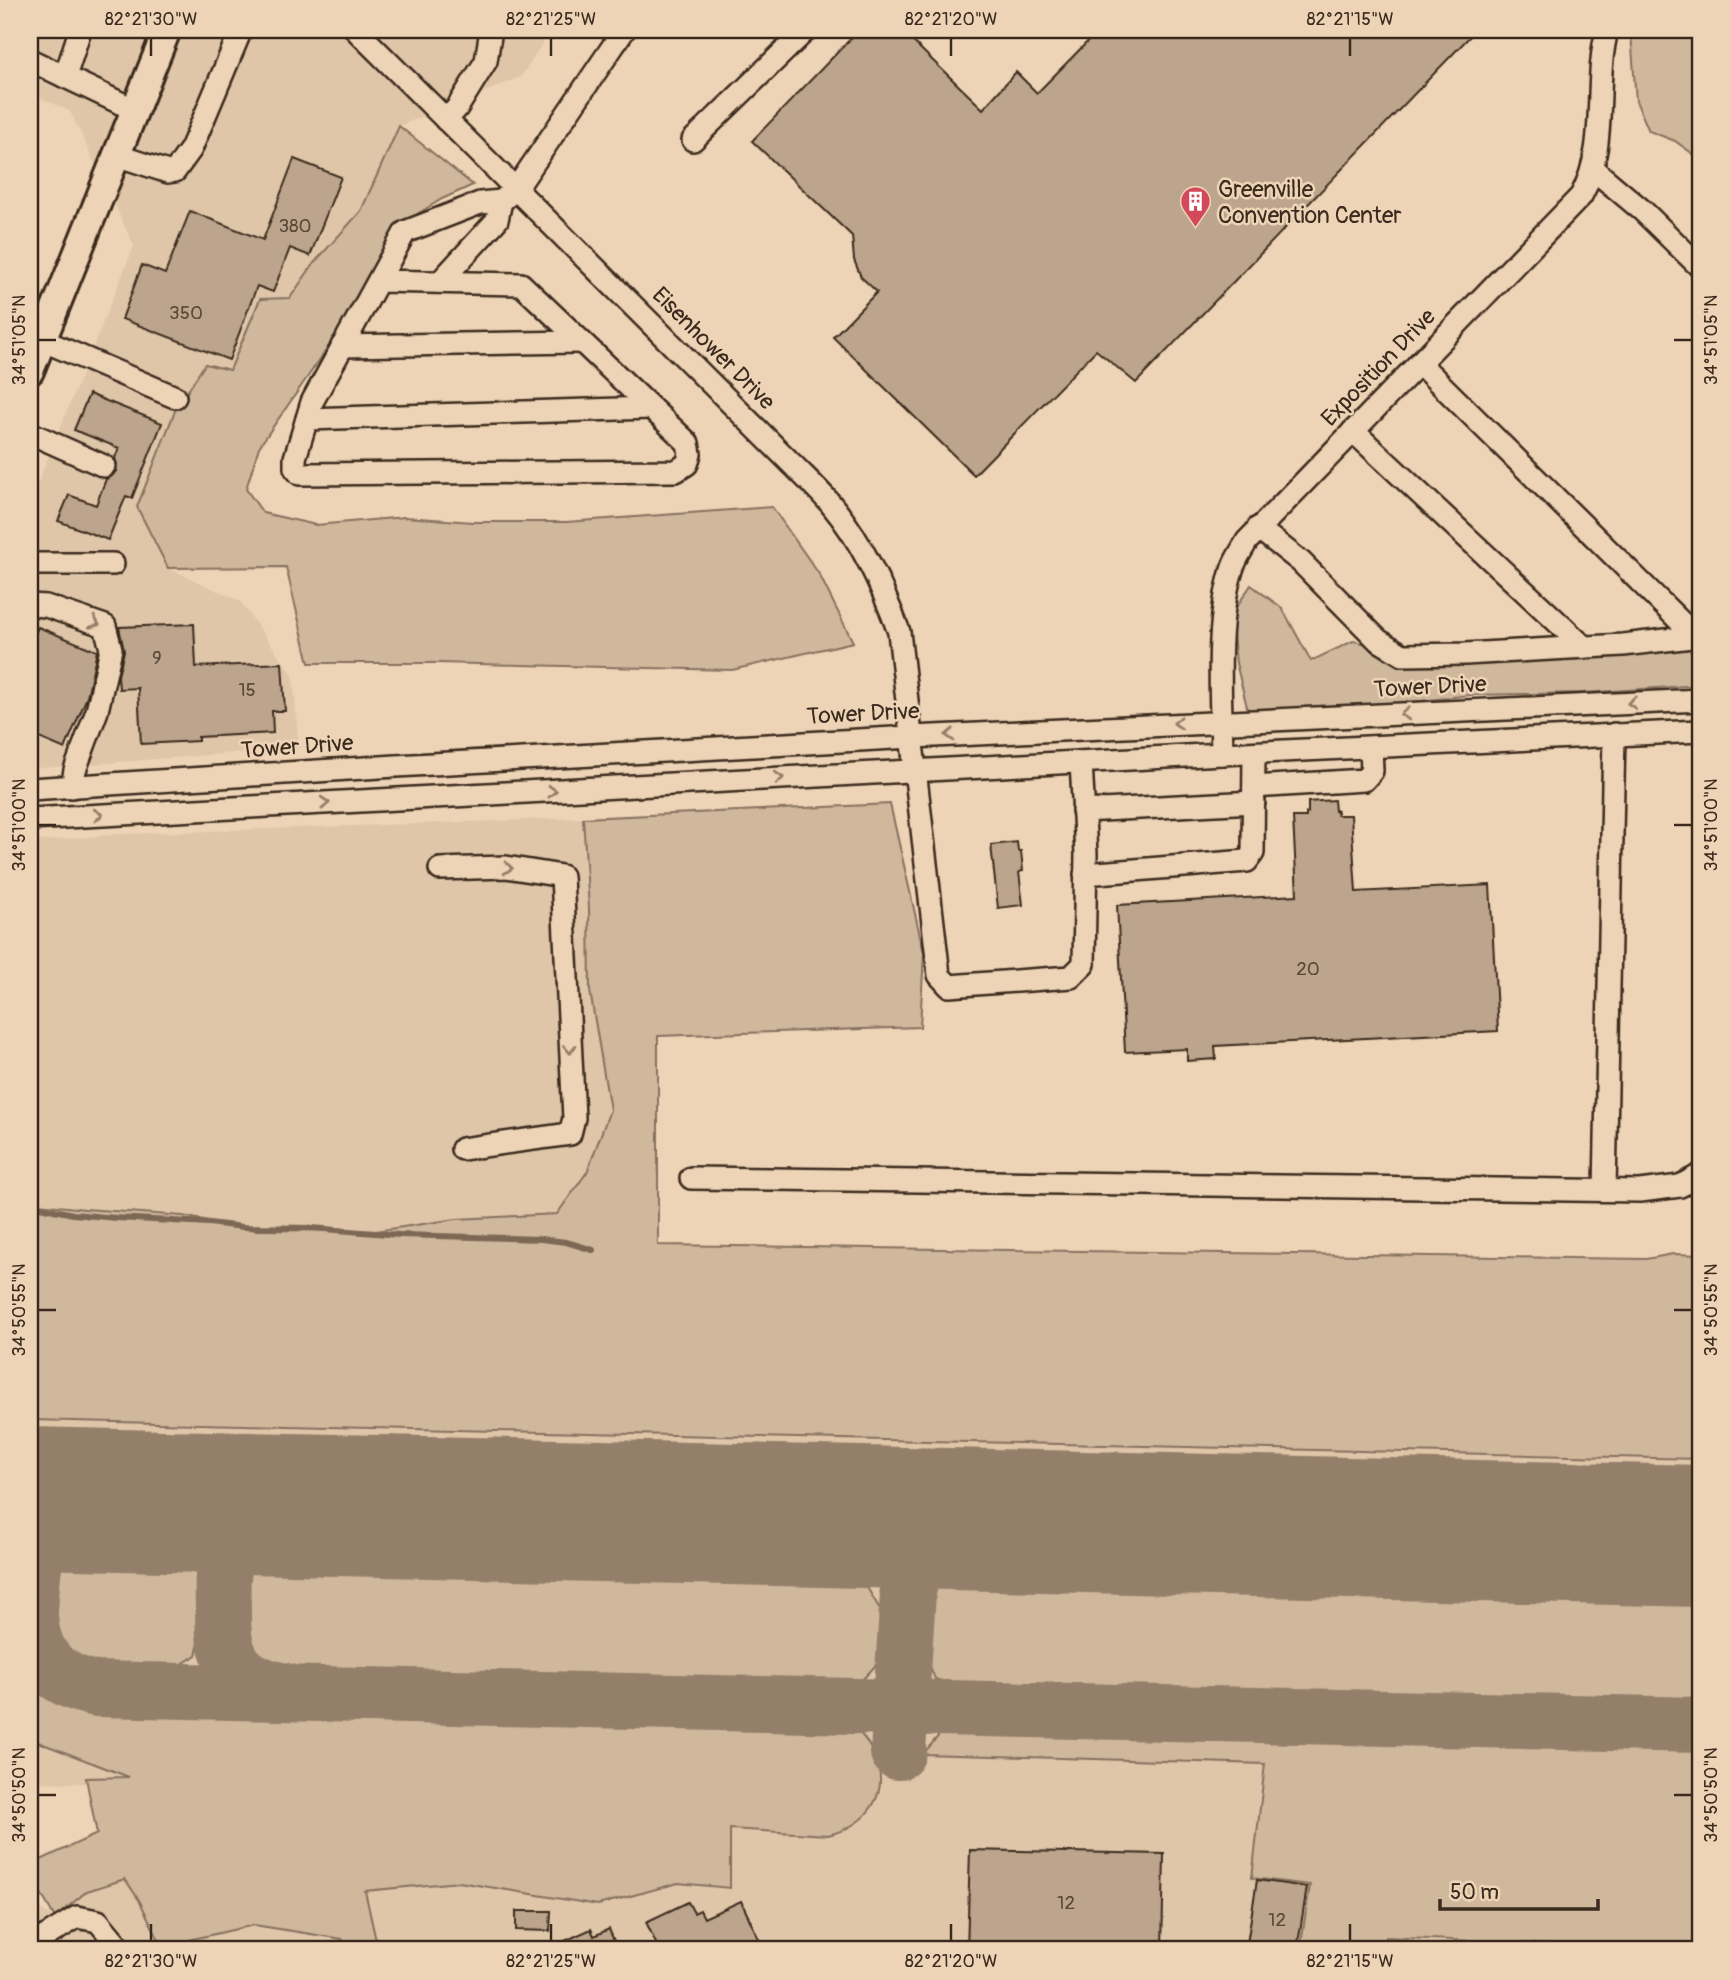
<svg xmlns="http://www.w3.org/2000/svg" width="1730" height="1980" font-family="Pangolin,sans-serif">
<rect width="100%" height="100%" fill="#eed4b6"/>
<filter id="ink" filterUnits="userSpaceOnUse"><feTurbulence type="fractalNoise" baseFrequency=".0143" numOctaves="2"/><feDisplacementMap in="SourceGraphic" scale="14" xChannelSelector="R" yChannelSelector="G"/><feConvolveMatrix kernelMatrix="1 2 1 2 8 2 1 2 1" color-interpolation-filters="sRGB"/></filter>
<g filter="url(#ink)">
<!-- built -->
<g fill="#dfc6a9">
<polygon points="30,30 551,30 521,77 399,126 361,211 314,263 290,298 260,299 230,370 175,411 137,506 168,568 240,601 293,675 299,748 30,769 30,502 134,246 70,111 30,93"/>
<polygon points="583,818 589,908 590,991 610,1110 587,1172 557,1214 456,1219 376,1231 256,1230 183,1216 84,1209 30,1203 30,842 120,834"/>
<polygon points="30,1239 1700,1274 1700,1950 378,1950 365,1891 422,1885 322,1789 30,1782"/>
<polygon points="125,1879 139,1900 164,1950 30,1950 30,1903 55,1918 87,1891"/>
<polygon points="254,1925 342,1939 348,1950 180,1950 189,1940"/>
</g>
<!-- green -->
<g fill="#d0b89d" stroke="#86715e" stroke-width="2">
<polygon points="1634,30 1693,30 1700,59 1700,159 1675,141 1649,131 1636,101 1631,33"/>
<polygon points="399,126 473,185 442,199 401,224 356,307 259,447 246,489 263,513 316,525 405,517 473,522 566,522 772,507 819,574 853,642 732,670 439,663 309,663 286,567 168,568 137,507 175,411 205,364 230,370 260,299 290,298 314,263 361,211"/>
<polygon points="1251,585 1282,608 1311,661 1353,641 1412,653 1526,651 1700,627 1700,685 1583,693 1470,695 1389,705 1248,711 1236,663 1231,615"/>
<polygon points="890,804 924,953 920,1027 658,1036 658,1245 1646,1259 1673,1254 1700,1255 1700,1459 30,1420 30,1203 85,1209 183,1216 256,1230 376,1231 456,1219 557,1214 587,1172 610,1110 590,991 589,908 583,818"/>
<polygon points="54,1566 200,1570 206,1592 205,1620 196,1655 179,1666 140,1670 82,1664 63,1650 49,1622 49,1597"/>
<path d="M244,1571L865,1584L885,1618V1641L878,1663L861,1681L830,1685L285,1673C280,1672 273,1671 268,1669C262,1667 255,1660 252,1654C235,1628 238,1600 244,1571Z"/>
<polygon points="938,1585 1700,1604 1700,1705 969,1690 935,1679 923,1648 925,1616"/>
<path d="M30,1676L43,1690L71,1704L844,1724C858,1729 864,1736 871,1749C894,1789 870,1825 828,1835L730,1829V1888L678,1883L598,1905L459,1882L365,1891L378,1950H348L342,1939L254,1925L189,1940L180,1950H164L139,1900L125,1879L87,1891L55,1918L30,1874V1865L97,1834L86,1778L129,1777L30,1739Z"/>
<polygon points="940,1734 1700,1748 1700,1950 1668,1950 1386,1937 1383,1950 1300,1950 1310,1885 1252,1878 1265,1764 923,1754"/>
</g>
<g fill="none" stroke-linecap="round" stroke-linejoin="round">
<!-- stream -->
<polyline stroke="#7c6855" stroke-width="6" points="30,1205 73,1214 116,1218 209,1223 243,1227 312,1228 400,1235 541,1239 566,1242 593,1250"/>
<!-- taxiway -->
<g stroke="#947f6a" stroke-width="56">
<path d="M844,1516C869,1523 895,1538 903,1565C905,1574 906,1584 908,1593"/>
<polyline points="1601,1534 1700,1532"/>
<path d="M30,1611C34,1555 34,1513 97,1500"/>
<path d="M30,1616C33,1660 55,1680 96,1689L1700,1725"/>
<path d="M289,1692C269,1688 249,1683 236,1667C223,1650 223,1629 223,1609C223,1599 222,1587 223,1577C225,1555 238,1529 256,1516C268,1508 284,1507 298,1504"/>
<polyline points="898,1752 908,1593 913,1565 927,1541 937,1533 951,1525 980,1520"/>
</g>
<!-- runway -->
<polyline stroke="#947f6a" stroke-width="142" points="30,1498 1700,1536"/>
</g>
<!-- building -->
<g fill="#bca58c" stroke="#3b2a1e" stroke-width="2">
<polygon points="859,30 901,30 983,109 1016,72 1037,93 1099,30 1476,30 1136,383 1096,350 974,475 833,337 877,292 861,277 854,260 852,236 752,141"/>
<polygon points="294,159 341,177 310,256 290,248 273,292 257,286 229,360 122,319 142,265 165,274 190,211 263,240"/>
<polygon points="89,394 162,423 132,498 126,496 108,540 58,521 69,495 96,505 106,479 112,476 116,471 117,464 115,458 119,448 74,430"/>
<polygon points="194,624 196,667 282,663 285,711 272,711 273,733 198,737 198,741 141,744 138,688 119,689 118,676 124,651 119,627"/>
<polygon points="38,627 97,651 87,697 65,749 30,734 30,645"/>
<polygon points="1334,800 1335,811 1337,811 1337,815 1351,815 1356,892 1490,885 1498,1031 1215,1046 1216,1059 1187,1061 1187,1049 1125,1052 1117,905 1297,895 1293,817 1306,817 1306,813 1308,813 1308,802"/>
<polygon points="1017,842 1018,851 1021,851 1023,871 1019,872 1023,905 998,908 991,845"/>
<polygon points="970,1850 1164,1854 1162,1950 967,1950"/>
<polygon points="1257,1880 1307,1887 1297,1950 1246,1950"/>
<polygon points="741,1901 764,1950 659,1950 646,1922 688,1902 694,1913 700,1910 704,1918"/>
<polygon points="516,1911 551,1911 550,1931 516,1930"/>
<polygon points="591,1929 594,1936 609,1929 618,1950 545,1950"/>
</g>
<g fill="none" stroke-linecap="round" stroke-linejoin="round">
<defs>
<g id="minor">
<path d="M356,30L792,464C805,477 818,489 830,503C862,541 882,586 899,632L939,975L949,986L1071,977L1084,964L1086,854L1081,762"/>
<polyline points="30,60 135,110"/>
<polyline points="65,77 80,30"/>
<polyline points="446,120 457,108 486,61 491,30"/>
<polyline points="693,140 806,30"/>
<polyline points="116,155 168,172 175,171 191,149 241,30"/>
<polyline points="1593,169 1643,211 1700,267"/>
<polyline points="379,281 521,284 688,443 690,454 687,464 676,471 300,474 295,468 295,458 312,402 405,232 480,203 501,201 516,189 624,30"/>
<polyline points="440,282 497,220 501,201"/>
<polyline points="42,340 175,397"/>
<polyline points="342,346 581,342"/>
<polyline points="1419,363 1695,636"/>
<polyline points="307,419 651,408"/>
<polyline points="1353,431 1584,647"/>
<polyline points="30,433 104,466"/>
<polyline points="1258,528 1301,562 1378,640 1403,655 1465,654 1623,645 1700,636"/>
<polyline points="30,564 113,564"/>
<polyline points="30,605 46,606 105,626 111,649 97,711 75,770 72,787"/>
<path d="M1222,754C1221,697 1215,625 1232,570C1235,560 1242,550 1247,541L1581,196C1609,145 1593,85 1607,30"/>
<polyline points="1254,787 1364,780 1372,771 1371,747"/>
<polyline points="30,789 396,766 912,737 1700,700"/>
<polyline points="1083,811 1254,802"/>
<polyline points="30,819 1222,754 1700,731"/>
<polyline points="440,869 506,867 562,876 574,1118 570,1134 462,1149"/>
<polyline points="1085,874 1247,861 1253,853 1254,753"/>
<polyline points="691,1178 1640,1191 1680,1186 1700,1175"/>
<polyline points="1605,1190 1614,734"/>
<polyline points="30,1946 77,1917 98,1921 122,1950"/>
</g>
<polyline id="major" points="30,371 167,30"/>
</defs>
<!-- minor casing -->
<use href="#minor" stroke="#3b2a1e" stroke-width="26"/>
<!-- major casing -->
<use href="#major" stroke="#3b2a1e" stroke-width="32"/>
<!-- minor -->
<use href="#minor" stroke="#eed4b6" stroke-width="21"/>
<!-- major -->
<use href="#major" stroke="#eed4b6" stroke-width="26"/>
</g>
<!-- one-way arrows -->
<defs><path id="oneway-chevron" d="M-2-3.5L2.5 0L-2 3.5" fill="none" stroke-width="1.6" stroke-linecap="round" stroke-linejoin="round" transform="scale(1.75)"/></defs>
<g stroke="#947f6a">
<use href="#oneway-chevron" transform="translate(95 623) rotate(22)"/>
<use href="#oneway-chevron" transform="translate(1632 703) rotate(177)"/>
<use href="#oneway-chevron" transform="translate(1405 714) rotate(177)"/>
<use href="#oneway-chevron" transform="translate(1178 723) rotate(177)"/>
<use href="#oneway-chevron" transform="translate(950 735) rotate(177)"/>
<use href="#oneway-chevron" transform="translate(779 778) rotate(-3)"/>
<use href="#oneway-chevron" transform="translate(552 791) rotate(-3)"/>
<use href="#oneway-chevron" transform="translate(325 803) rotate(-3)"/>
<use href="#oneway-chevron" transform="translate(98 815) rotate(-3)"/>
<use href="#oneway-chevron" transform="translate(508 868) rotate(5)"/>
<use href="#oneway-chevron" transform="translate(570 1049) rotate(87)"/>
</g>
</g>
<!-- ticks -->
<path fill="none" stroke="#3b2a1e" stroke-width="2.5" d="M151,38V56M551,38V56M951,38V56M1350,38V56M38,340H56M1674,340H1692M38,825H56M1674,825H1692M38,1310H56M1674,1310H1692M38,1795H56M1674,1795H1692M151,1924V1941M551,1924V1941M951,1924V1941M1350,1924V1941"/>
<!-- icons -->
<defs>
<symbol id="building-pin" viewBox="-11 -11 22 30"><path d="M0 17L-7.5 6A9.5 9.5 0 1 1 7.5 6Z" fill="#d1495b" stroke="#eed4b6"/><path d="M-4-6H4V6H1V3H-1V6H-4ZM-2.5-4.3h1.7v1.8h-1.7ZM.8-4.3h1.7v1.8H.8ZM-2.5-1h1.7V.8h-1.7ZM.8-1h1.7V.8H.8Z" fill="#fff"/></symbol>
</defs>
<g fill-rule="evenodd">
<use href="#building-pin" x="1178" y="184" width="35" height="47"/>
</g>
<g text-anchor="middle" stroke-width="5" stroke-linejoin="round" paint-order="stroke">
<!-- number labels -->
<g font-size="19" fill="#5b493a">
<text x="295" y="232">380</text>
<text x="186" y="319">350</text>
<text x="157" y="664">9</text>
<text x="247" y="696">15</text>
<text x="1308" y="975">20</text>
<text x="1066" y="1909">12</text>
<text x="1277" y="1926">12</text>
</g>
<!-- poi labels -->
<g font-size="23" fill="#3b2a1e" stroke="#eed4b6" text-anchor="start">
<text x="1218" y="197">Greenville<tspan x="1218" dy="26">Convention Center</tspan></text>
</g>
<!-- street labels -->
<g font-size="23" fill="#3b2a1e" stroke="#eed4b6">
<text transform="translate(714 348) rotate(45)" y="8">Eisenhower Drive</text>
<text transform="translate(1378 367) rotate(-46)" y="8">Exposition Drive</text>
<text transform="translate(1430 686) rotate(-3)" y="8">Tower Drive</text>
<text transform="translate(863 713) rotate(-3)" y="8">Tower Drive</text>
<text transform="translate(297 746) rotate(-4)" y="8">Tower Drive</text>
</g>
</g>
<!-- margin -->
<rect width="1730" height="1980" fill="none" stroke="#eed4b6" stroke-width="77"/>
<!-- scale -->
<path d="M1440 1899v10h158v-10" fill="none" stroke="#3b2a1e" stroke-width="3.5"/>
<text x="1450" y="1899" font-size="21" fill="#3b2a1e" stroke="#eed4b6" stroke-width="5" paint-order="stroke">50 m</text>
<rect x="38" y="38" width="1654" height="1903" fill="none" stroke="#3b2a1e" stroke-width="2.5"/>
<g font-size="18" text-anchor="middle" fill="#3b2a1e">
<text x="151" y="25">82°21'30"W</text>
<text x="551" y="25">82°21'25"W</text>
<text x="951" y="25">82°21'20"W</text>
<text x="1350" y="25">82°21'15"W</text>
<text transform="translate(19 340) rotate(-90)" y="6">34°51'05"N</text>
<text transform="translate(1711 340) rotate(-90)" y="6">34°51'05"N</text>
<text transform="translate(19 825) rotate(-90)" y="6">34°51'00"N</text>
<text transform="translate(1711 825) rotate(-90)" y="6">34°51'00"N</text>
<text transform="translate(19 1310) rotate(-90)" y="6">34°50'55"N</text>
<text transform="translate(1711 1310) rotate(-90)" y="6">34°50'55"N</text>
<text transform="translate(19 1795) rotate(-90)" y="6">34°50'50"N</text>
<text transform="translate(1711 1795) rotate(-90)" y="6">34°50'50"N</text>
<text x="151" y="1967">82°21'30"W</text>
<text x="551" y="1967">82°21'25"W</text>
<text x="951" y="1967">82°21'20"W</text>
<text x="1350" y="1967">82°21'15"W</text>
</g>
</svg>
